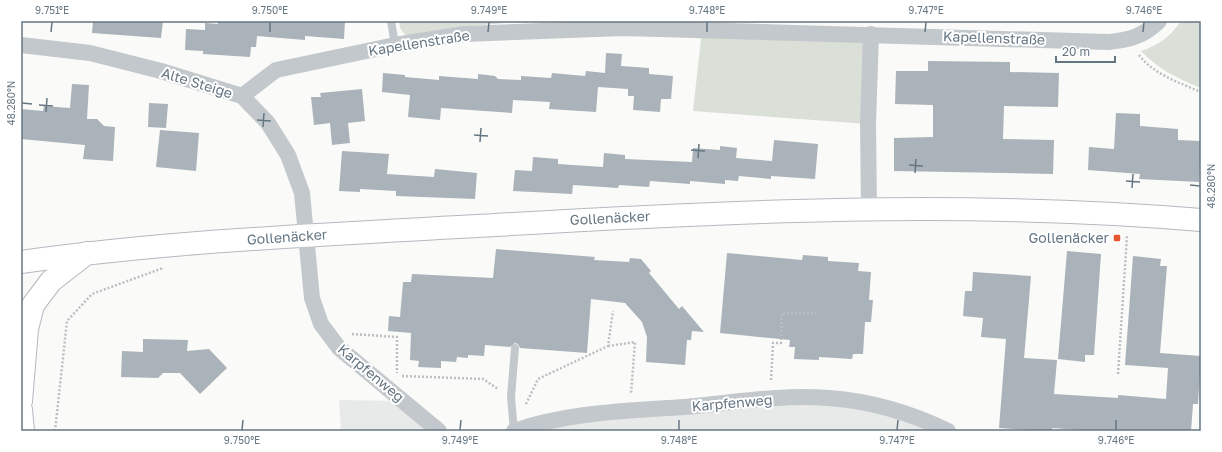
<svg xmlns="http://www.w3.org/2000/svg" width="1222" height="452" font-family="'Golos Text',sans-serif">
<rect width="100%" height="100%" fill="#fafaf8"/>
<!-- built -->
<g fill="#e8e9e9">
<polygon points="828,398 945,431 514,431 604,412"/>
<polygon points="339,400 403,401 439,431 341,431"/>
</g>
<!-- green -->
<g fill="#dadfd7">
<polygon points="399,21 506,21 506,23 459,27 406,36 400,28"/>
<path d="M1181,21H1201V88C1178,79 1158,69 1141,51C1159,45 1170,37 1181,21Z"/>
<polygon points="702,30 871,34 868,124 693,111"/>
</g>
<!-- building -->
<g fill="#aab3b9">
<polygon points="93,21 163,21 161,38 92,33"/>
<polygon points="218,21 345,21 344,39 305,36 305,40 257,36 256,47 251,47 250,57 203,54 203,51 185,50 186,29 205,30 205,23 218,24"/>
<polygon points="606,53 622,54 621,66 649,68 649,74 673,76 671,99 661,99 660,112 633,110 634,96 628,96 628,89 598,87 596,112 549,109 550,102 513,100 512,113 441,108 440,120 408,117 410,95 382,92 383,73 405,75 405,77 439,80 439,76 478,79 478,74 495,76 498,79 521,80 521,76 551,78 552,73 585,76 586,71 605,73"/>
<polygon points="928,61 1010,62 1010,72 1059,73 1058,107 1004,106 1003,139 1054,140 1053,174 894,171 894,138 933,137 933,105 895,104 896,71 928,71"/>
<polygon points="72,84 89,85 87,119 97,119 104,126 115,127 113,161 83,159 85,145 21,139 21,109 43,111 44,106 70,108"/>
<polygon points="362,89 365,121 348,123 350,143 332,145 330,123 314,125 311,97 321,97 320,93"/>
<polygon points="149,103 168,104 166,128 148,127"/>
<polygon points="1116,113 1140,114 1140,126 1178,129 1178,140 1201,141 1199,182 1139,179 1140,174 1088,170 1089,147 1114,149"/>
<polygon points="160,130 199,133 196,171 156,167"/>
<polygon points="774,140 818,144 815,179 771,176 771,179 739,176 738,181 725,180 725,184 690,181 690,184 650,181 649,187 619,185 618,188 573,185 572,194 513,191 515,170 532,171 533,157 558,159 558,164 603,167 604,153 625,155 625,159 692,162 693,148 720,150 720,146 737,148 736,158 772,161"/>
<polygon points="342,151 389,154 387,174 434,177 435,169 477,173 475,199 396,196 396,191 360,189 360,192 339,191"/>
<polygon points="496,249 595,257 594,260 629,262 630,258 641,259 651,271 649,273 679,309 682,306 704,332 692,331 691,340 687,340 685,365 646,362 647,337 642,322 625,303 591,299 587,353 520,348 518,344 515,343 510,347 485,345 484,356 468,355 468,358 457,357 456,362 441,361 441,368 418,367 419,361 410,360 411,333 388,331 389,316 400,317 403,282 411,282 412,274 493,278"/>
<polygon points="1067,251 1101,254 1094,355 1085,355 1085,362 1058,359"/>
<polygon points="727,253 802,260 803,255 828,257 828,261 859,263 858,271 871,272 869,300 873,300 871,322 865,322 863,354 853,354 852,359 819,357 819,360 794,359 795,347 789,347 790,340 720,333"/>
<polygon points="1133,256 1161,259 1160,266 1167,266 1160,353 1201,356 1198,404 1193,404 1191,431 1092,431 1052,428 1052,431 1044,431 999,428 1006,339 981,337 983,318 963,316 965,291 972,291 973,272 1031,276 1024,358 1057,360 1054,394 1118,398 1118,395 1166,399 1168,368 1125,365"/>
<polygon points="143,339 188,340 187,351 209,349 227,368 200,394 180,373 163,373 158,378 121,377 122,351 143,352"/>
</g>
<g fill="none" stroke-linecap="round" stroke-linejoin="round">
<defs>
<g id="secondary">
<path d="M21,262C178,240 337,234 495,225C730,211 966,200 1201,220"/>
<polyline points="21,401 27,329 33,305 51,281 87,253"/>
<polyline points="21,410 23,431"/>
</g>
</defs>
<!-- secondary casing -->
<use href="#secondary" stroke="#b3babf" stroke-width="24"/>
<!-- path -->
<g stroke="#bbbfc2" stroke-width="2.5" stroke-dasharray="2 2" stroke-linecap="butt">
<path d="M1139,55C1153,74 1180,83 1201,92"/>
<polyline points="352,334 397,337 397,373"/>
<polyline points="608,346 635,342 631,394"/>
<polyline points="1118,374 1127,236"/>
<polyline points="402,376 483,379 498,389"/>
<polyline points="771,380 773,343 781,343 782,313 816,313"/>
<polyline points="526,404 538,379 608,346 613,311"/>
<polyline points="55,431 67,321 92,294 163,268"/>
</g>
<!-- lane -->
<g stroke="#c3c8cc" stroke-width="8">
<polyline points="391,21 395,45"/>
<polyline points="514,431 511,397 515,348"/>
</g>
<!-- street -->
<g stroke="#c3c8cc" stroke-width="16">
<polyline points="21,45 90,53 161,71 242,96 268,123 288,155 302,193 312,298 321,324 339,348 439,431"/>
<path d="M242,96L276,70L395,45L464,34L623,28L1109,42C1129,40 1144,36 1159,21"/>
<polyline points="869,208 868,124 871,34"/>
<path d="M514,431C570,412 626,411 684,407C732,403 781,394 829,398C870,401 911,413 948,431"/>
</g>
<!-- secondary -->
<use href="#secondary" stroke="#fff" stroke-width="22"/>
</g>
<!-- ticks -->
<path fill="none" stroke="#657683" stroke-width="1.5" d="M51,32L52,22M270,32V22M488,32L489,22M707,32V22M925,32L926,22M1143,32L1144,22M22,103L32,104M39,105L53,106M46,112L47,98M257,120L271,121M263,127L264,113M474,135L488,136M480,142L481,128M691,150L705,151M698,158L699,144M909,165L923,166M915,173L916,159M1126,181L1140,182M1190,185L1200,186M1132,188L1133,174M242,430L243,420M460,430L461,420M679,430V420M897,430L898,420M1116,430V420"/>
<!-- markers -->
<rect fill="#e4572e" stroke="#fff" stroke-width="1.5" x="1113" y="234" width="8" height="8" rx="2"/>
<g text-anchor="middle" stroke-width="4" stroke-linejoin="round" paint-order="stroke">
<!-- street labels -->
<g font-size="14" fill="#657683" stroke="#fff">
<text transform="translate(994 38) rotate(2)" y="5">Kapellenstraße</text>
<text transform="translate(419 43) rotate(-9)" y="5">Kapellenstraße</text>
<text transform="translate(197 83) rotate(17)" y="5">Alte Steige</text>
<text transform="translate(610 218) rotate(-3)" y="5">Gollenäcker</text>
<text transform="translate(287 237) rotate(-4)" y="5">Gollenäcker</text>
<text transform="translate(371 373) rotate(40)" y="5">Karpfenweg</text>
<text transform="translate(732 403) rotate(-5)" y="5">Karpfenweg</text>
</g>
<!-- poi labels -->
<g font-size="14" fill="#657683" stroke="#fff" text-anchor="end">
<text x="1109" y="243">Gollenäcker</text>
</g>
</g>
<!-- border -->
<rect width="1222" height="452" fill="none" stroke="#ffffff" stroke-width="44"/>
<!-- scale -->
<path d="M1056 56v6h59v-6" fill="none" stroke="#657683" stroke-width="2"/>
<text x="1062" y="56" font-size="12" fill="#657683" stroke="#ffffff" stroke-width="3" paint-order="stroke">20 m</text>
<rect x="22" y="22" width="1178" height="408" fill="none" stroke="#657683" stroke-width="1.5"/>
<g font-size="10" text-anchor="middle" fill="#657683">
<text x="52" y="14">9.751°E</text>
<text x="270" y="14">9.750°E</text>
<text x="489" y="14">9.749°E</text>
<text x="707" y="14">9.748°E</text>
<text x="926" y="14">9.747°E</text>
<text x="1144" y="14">9.746°E</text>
<text transform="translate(11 103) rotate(-90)" y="4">48.280°N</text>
<text transform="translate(1211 186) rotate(-90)" y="4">48.280°N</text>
<text x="242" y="444">9.750°E</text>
<text x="460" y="444">9.749°E</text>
<text x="679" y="444">9.748°E</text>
<text x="897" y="444">9.747°E</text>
<text x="1116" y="444">9.746°E</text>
</g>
</svg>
